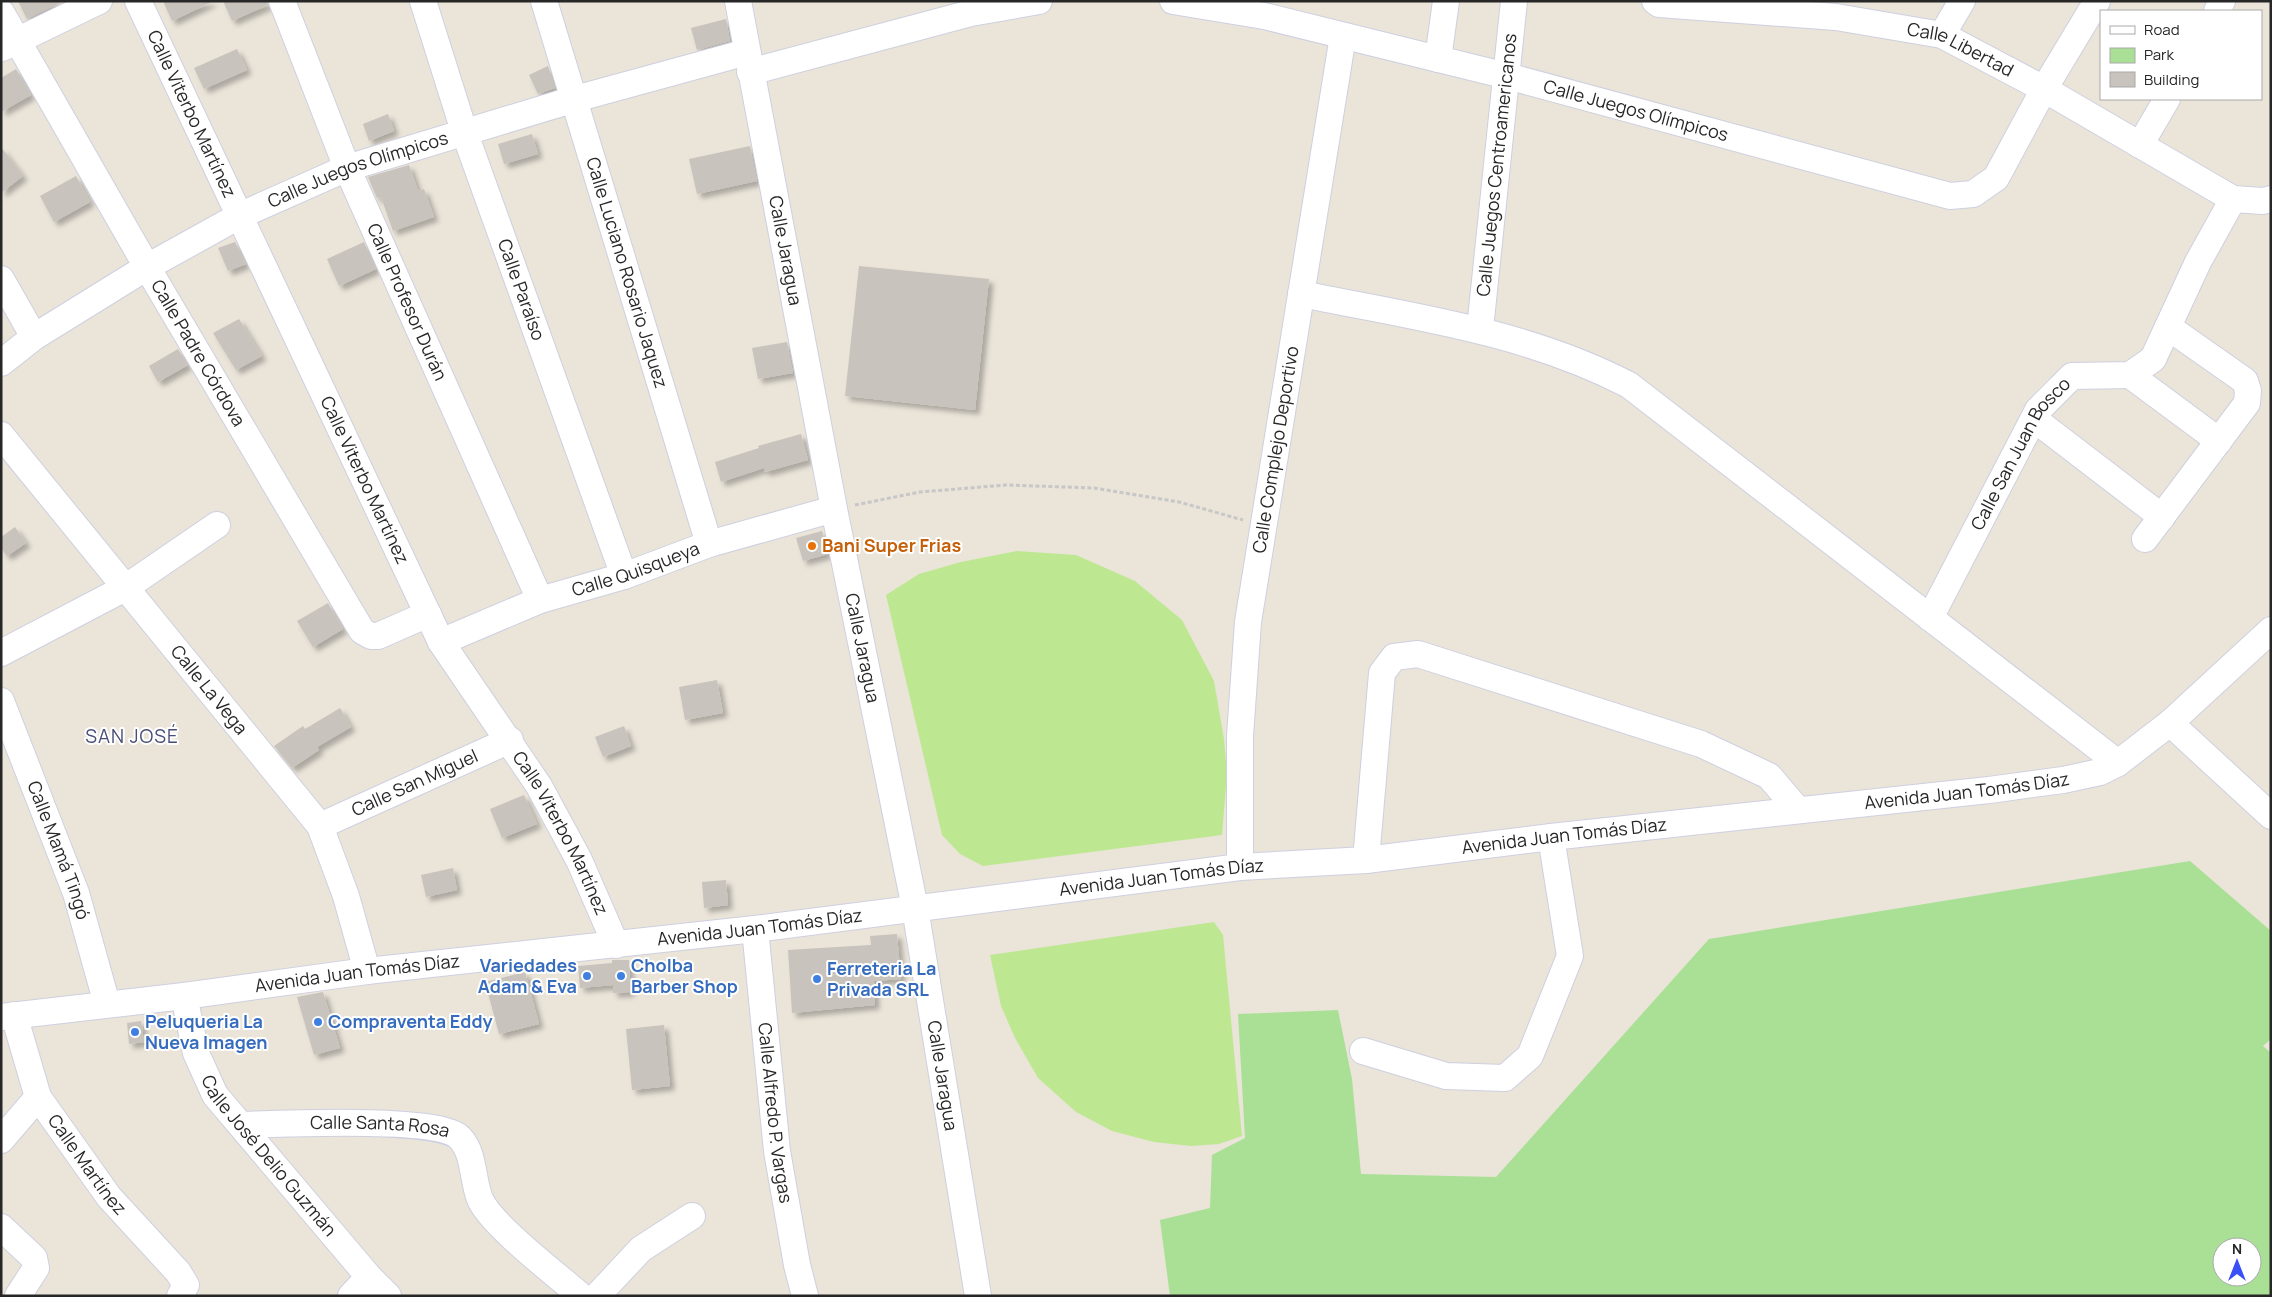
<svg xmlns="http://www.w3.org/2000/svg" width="2272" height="1297" font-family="Manrope,sans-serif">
<defs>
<filter id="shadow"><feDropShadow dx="4.5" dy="4.5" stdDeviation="2.5" flood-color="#0004"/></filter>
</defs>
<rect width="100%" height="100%" fill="#eae4d9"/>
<!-- green -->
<path fill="#a9e095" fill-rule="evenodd" d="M2190,861L2271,931V1039L2263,1046L2271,1053V1296H1170L1160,1220L1210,1208L1212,1155L1245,1138L1238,1014L1338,1010L1352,1079L1361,1174L1496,1177L1709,939ZM2222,1247H2252V1277H2222Z"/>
<!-- pitch -->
<g fill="#bde891">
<polygon points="1017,551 1076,555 1135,581 1182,620 1214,681 1224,739 1227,774 1222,835 983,866 960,854 942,835 886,595 919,574 961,562"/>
<polygon points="1214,922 1223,935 1242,1136 1219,1144 1191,1146 1154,1142 1112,1131 1076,1112 1038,1078 1015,1038 1001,1006 990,955"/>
</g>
<!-- building -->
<g fill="#c8c3bc" filter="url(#shadow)">
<polygon points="18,1 64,1 27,19"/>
<polygon points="163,1 214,1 172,21"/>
<polygon points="223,1 267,1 268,5 232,21"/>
<polygon points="726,19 730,41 697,50 691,28"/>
<polygon points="237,49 247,70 204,89 194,68"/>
<polygon points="548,66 555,88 538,94 529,75"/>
<polygon points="16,69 31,95 1,112 1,78"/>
<polygon points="388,114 394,131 369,141 363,124"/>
<polygon points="532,134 538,154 504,164 498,144"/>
<polygon points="750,146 757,181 697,194 689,159"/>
<polygon points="1,147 23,176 1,193"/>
<polygon points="409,165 418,191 424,189 434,217 393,231 381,197 377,198 368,177"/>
<polygon points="76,176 90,202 54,222 40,196"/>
<polygon points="235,242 246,264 228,271 218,248"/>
<polygon points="364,242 376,269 339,286 327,259"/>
<polygon points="859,266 989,279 975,410 845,396"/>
<polygon points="239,319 262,356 236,370 213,333"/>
<polygon points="787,342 793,373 758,379 752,348"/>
<polygon points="178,349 188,365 158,382 149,366"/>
<polygon points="801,434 808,460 765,472 764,468 721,482 715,462 759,448 758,446"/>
<polygon points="15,527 26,543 7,556 1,548 1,537"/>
<polygon points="822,531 828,554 803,561 796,538"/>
<polygon points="328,603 343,629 313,647 297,621"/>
<polygon points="717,680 723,713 685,720 679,687"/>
<polygon points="340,708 351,727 317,747 319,750 292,768 274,746 303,726 305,729"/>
<polygon points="624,726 631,746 603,757 595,737"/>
<polygon points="524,795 537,824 502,838 490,809"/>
<polygon points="453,868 457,890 426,897 421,875"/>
<polygon points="726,880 728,905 704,908 702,882"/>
<polygon points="897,934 901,979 874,981 875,1005 792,1013 788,950 871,945 870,936"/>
<polygon points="612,960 629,960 630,992 613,993 613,985 580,988 578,966 612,963"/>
<polygon points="525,972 539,1024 499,1034 485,982"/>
<polygon points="323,992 340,1048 314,1055 297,997"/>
<polygon points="141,1021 144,1042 129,1044 127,1023"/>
<polygon points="664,1025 670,1086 632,1090 626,1029"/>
</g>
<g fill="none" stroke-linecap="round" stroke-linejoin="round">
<defs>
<g id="minor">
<path id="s1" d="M138,1L441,642L539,786L579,860L616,945"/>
<path id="s2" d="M282,1L347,168L540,600"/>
<path id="s3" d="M423,1L464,131L624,576"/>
<path id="s4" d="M544,1L709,544"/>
<path id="s5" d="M738,1L834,509L915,908L978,1296"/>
<path id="s6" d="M1173,1L1264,16L1507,76L1950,196L1973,194L1996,178L2044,89L2097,1"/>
<path id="s7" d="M1655,1L1659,4L1836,17L1942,35L2044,89L2233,199L2263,201L2271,199"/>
<polyline points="2217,11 2222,1"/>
<path id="s8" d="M1,12L147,267L362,631L371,636H378L428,614"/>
<polyline points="1942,35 1962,1"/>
<polyline points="2,48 99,1"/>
<polyline points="1438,59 1446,1"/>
<polyline points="750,72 971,13 1039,1"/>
<polyline points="2140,145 2167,99"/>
<polyline points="1,279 34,337"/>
<path d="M1301,294C1412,316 1527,332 1629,385L2118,763"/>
<path id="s9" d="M1480,329L1514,1"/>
<path id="s10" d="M1,363L34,337L147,267L239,216L347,168L575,99L747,52"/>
<polyline points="2130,375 2219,441"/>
<polyline points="2034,419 2162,517"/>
<path id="s11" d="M1,435L320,826L346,896L367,971"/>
<polyline points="2145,539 2247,403 2248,391 2245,381 2168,327"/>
<path id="s12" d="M1930,618L2038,410L2072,376L2130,375L2153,359L2198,262L2233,199"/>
<path id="s13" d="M441,642L540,600L624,576L709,544L834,509"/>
<polyline points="1,653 125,588 217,525"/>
<path id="s14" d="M1,701L76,893L107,1004"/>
<polyline points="2170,723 2271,816"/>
<path id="s15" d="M320,826L510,740"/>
<polyline points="1366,860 1382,673 1394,657 1418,654 1701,744 1769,776 1798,810"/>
<path id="s16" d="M1240,867V736L1248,622L1343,36"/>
<path id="s17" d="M755,929L777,1151L797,1265L805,1296"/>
<path id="s18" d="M184,996L196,1053L215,1095L369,1277L388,1296"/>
<path id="s19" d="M14,1015L38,1097L109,1197L178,1272L186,1285L180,1296"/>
<path id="s20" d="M1,1017L184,996L367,971L755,929L1240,867L1366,860L1551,837L1989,790L2063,780L2100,772L2118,763L2170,723L2271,630"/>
<polyline points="1363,1051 1446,1076 1505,1078 1530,1056 1570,956 1551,837"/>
<path id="s21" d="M242,1125C277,1124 439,1116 460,1138C475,1154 472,1180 480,1199C490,1224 557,1275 581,1296"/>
<polyline points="1,1140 38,1097"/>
<polyline points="1,1227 34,1258 36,1268 18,1296"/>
<polyline points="351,1296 369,1277"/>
<polyline points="597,1296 641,1249 692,1216"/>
</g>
</defs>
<!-- minor casing -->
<use href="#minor" stroke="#ced0e0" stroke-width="28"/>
<!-- path -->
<polyline stroke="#c7c7c7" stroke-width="3" stroke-dasharray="4 2.5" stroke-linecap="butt" points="855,505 920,492 1006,485 1094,488 1179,502 1243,520"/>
<!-- minor -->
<use href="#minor" stroke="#fff" stroke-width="26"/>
</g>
<!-- markers -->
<circle fill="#e8710a" stroke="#fff" stroke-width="2" cx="812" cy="546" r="5"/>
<g fill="#3f7fe0" stroke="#fff" stroke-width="2">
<circle cx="587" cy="976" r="5"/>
<circle cx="621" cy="976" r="5"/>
<circle cx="817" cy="979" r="5"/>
<circle cx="318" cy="1022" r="5"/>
<circle cx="135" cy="1032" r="5"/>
</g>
<g text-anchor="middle" stroke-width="4" stroke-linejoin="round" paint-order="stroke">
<!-- street labels -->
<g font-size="18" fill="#272727" stroke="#fff">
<text dy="6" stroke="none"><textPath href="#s7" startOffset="312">Calle Libertad</textPath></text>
<text dy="6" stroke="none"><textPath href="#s6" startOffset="476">Calle Juegos Olímpicos</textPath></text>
<text dy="6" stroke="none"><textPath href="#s1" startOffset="125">Calle Viterbo Martínez</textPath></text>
<text dy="6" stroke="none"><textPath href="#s9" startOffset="165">Calle Juegos Centroamericanos</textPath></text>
<text dy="6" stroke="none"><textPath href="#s10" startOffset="408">Calle Juegos Olímpicos</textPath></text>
<text dy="6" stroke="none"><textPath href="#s5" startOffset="254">Calle Jaragua</textPath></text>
<text dy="6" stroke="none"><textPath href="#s4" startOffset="284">Calle Luciano Rosario Jaquez</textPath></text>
<text dy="6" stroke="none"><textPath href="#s3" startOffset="305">Calle Paraíso</textPath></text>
<text dy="6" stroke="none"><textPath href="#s2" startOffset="326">Calle Profesor Durán</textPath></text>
<text dy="6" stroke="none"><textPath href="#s8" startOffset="394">Calle Padre Córdova</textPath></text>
<text dy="6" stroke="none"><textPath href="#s16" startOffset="420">Calle Complejo Deportivo</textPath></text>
<text dy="6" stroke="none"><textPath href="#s12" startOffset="188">Calle San Juan Bosco</textPath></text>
<text dy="6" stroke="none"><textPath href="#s1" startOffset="530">Calle Viterbo Martínez</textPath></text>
<text dy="6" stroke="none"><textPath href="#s13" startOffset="208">Calle Quisqueya</textPath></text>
<text dy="6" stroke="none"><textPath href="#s5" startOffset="659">Calle Jaragua</textPath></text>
<text dy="6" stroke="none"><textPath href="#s11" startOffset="329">Calle La Vega</textPath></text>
<text dy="6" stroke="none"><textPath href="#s15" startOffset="104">Calle San Miguel</textPath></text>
<text dy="6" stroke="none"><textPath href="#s20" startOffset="1979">Avenida Juan Tomás Díaz</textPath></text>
<text dy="6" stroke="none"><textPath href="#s1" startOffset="935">Calle Viterbo Martínez</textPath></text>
<text dy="6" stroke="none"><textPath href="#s20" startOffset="1574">Avenida Juan Tomás Díaz</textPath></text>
<text dy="6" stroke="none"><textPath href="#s14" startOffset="160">Calle Mamá Tingó</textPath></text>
<text dy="6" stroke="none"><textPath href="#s20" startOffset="1169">Avenida Juan Tomás Díaz</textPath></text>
<text dy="6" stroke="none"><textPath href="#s20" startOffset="764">Avenida Juan Tomás Díaz</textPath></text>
<text dy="6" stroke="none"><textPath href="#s20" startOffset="359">Avenida Juan Tomás Díaz</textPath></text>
<text dy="6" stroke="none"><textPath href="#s5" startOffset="1094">Calle Jaragua</textPath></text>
<text dy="6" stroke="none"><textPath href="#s17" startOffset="185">Calle Alfredo P. Vargas</textPath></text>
<text dy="6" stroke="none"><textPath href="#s21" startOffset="138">Calle Santa Rosa</textPath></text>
<text dy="6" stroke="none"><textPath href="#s18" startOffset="185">Calle José Delio Guzmán</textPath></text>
<text dy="6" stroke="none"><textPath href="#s19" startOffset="169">Calle Martínez</textPath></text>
</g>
<!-- food labels -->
<g font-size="18" font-weight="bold" fill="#c56008" stroke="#fff" text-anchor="start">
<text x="822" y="552">Bani Super Frias</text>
</g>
<!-- shop labels -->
<g font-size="18" font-weight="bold" fill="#366cbe" stroke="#fff" text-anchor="start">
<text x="577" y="972" text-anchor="end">Variedades<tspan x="577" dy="21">Adam &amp; Eva</tspan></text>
<text x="631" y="972">Cholba<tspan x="631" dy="21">Barber Shop</tspan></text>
<text x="827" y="975">Ferreteria La<tspan x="827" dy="21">Privada SRL</tspan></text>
<text x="145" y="1028">Peluqueria La<tspan x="145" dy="21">Nueva Imagen</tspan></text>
<text x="328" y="1028">Compraventa Eddy</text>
</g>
<!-- neighbourhood labels -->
<g font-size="19" letter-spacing="1" fill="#494e76" stroke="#fff">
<text x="132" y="743">SAN JOSÉ</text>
</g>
</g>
<!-- border -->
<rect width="2272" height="1297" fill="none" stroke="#272727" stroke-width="5"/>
<!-- legend -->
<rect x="2100" y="10" width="162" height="90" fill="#ffffff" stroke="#a9a9a9"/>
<rect x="2110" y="26" width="25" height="8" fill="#ffffff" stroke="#a9a9a9"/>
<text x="2144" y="35" font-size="15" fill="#272727">Road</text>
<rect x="2110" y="48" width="25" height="15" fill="#a9e095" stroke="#a9a9a9"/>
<text x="2144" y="60" font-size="15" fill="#272727">Park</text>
<rect x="2110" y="72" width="25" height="15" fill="#c8c3bc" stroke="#a9a9a9"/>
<text x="2144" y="85" font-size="15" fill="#272727">Building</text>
<!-- north arrow -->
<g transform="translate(2237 1262)"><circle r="24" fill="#ffffff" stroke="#a9a9a9"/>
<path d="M0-4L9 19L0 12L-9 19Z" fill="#3a4ff6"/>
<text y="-8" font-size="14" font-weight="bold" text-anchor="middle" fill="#272727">N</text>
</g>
</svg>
